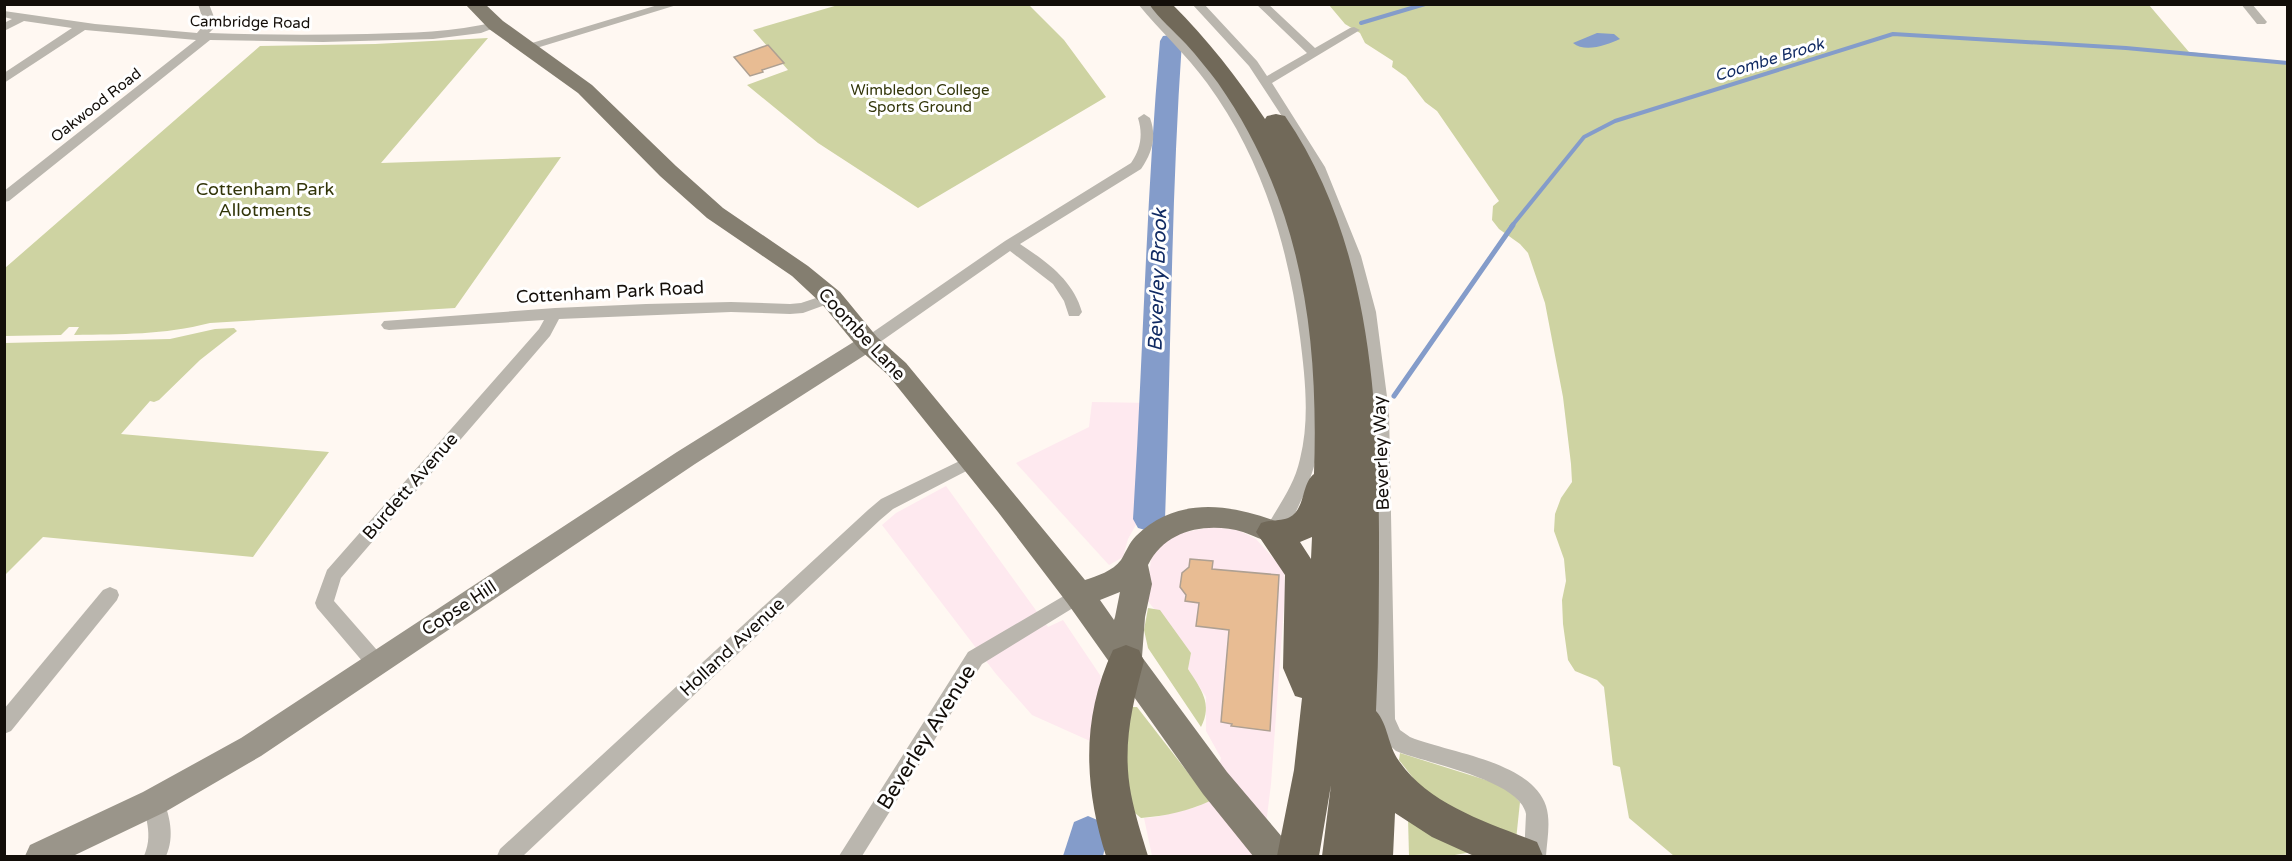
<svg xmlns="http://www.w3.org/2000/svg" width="2292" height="861" font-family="'Varela Round',sans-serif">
<rect width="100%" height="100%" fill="#fff8f2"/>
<!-- commercial -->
<g fill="#fee9ef">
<polygon points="1092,402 1152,403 1147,505 1128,539 1123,557 1109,565 1016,463 1089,427"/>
<polygon points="946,486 1048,627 1063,620 1100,675 1104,692 1090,741 1032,715 996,674 882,525 896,513"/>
<polygon points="1211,527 1238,530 1256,539 1284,570 1285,592 1271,784 1262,856 1152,856 1144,818 1156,817 1196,807 1211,800 1221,758 1206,731 1206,697 1188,669 1191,653 1146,599 1151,559 1158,546 1176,534"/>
</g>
<!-- green -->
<g fill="#ced3a2">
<polygon points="1028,4 1064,40 1106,97 918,208 818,143 747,85 788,70 753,30 838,5"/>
<polygon points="1329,5 2149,5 2189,52 2287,62 2287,856 1674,856 1629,818 1620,767 1613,765 1604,687 1597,680 1575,671 1568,660 1563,624 1562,600 1566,581 1564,559 1554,531 1555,514 1561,498 1572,482 1571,464 1563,397 1545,303 1528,253 1520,244 1499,229 1492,220 1493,206 1499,201 1437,111 1425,102 1406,77 1392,67 1393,61 1365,43 1360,33 1345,24"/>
<path d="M488,38L381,163L561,157L455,308L210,323C163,335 122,334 74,335L79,327H69L61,335L5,336V268L260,46L375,44Z"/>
<polygon points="234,328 237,331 200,360 159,400 154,402 150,401 121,434 329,452 253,557 43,537 5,575 5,343 170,339 215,329"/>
<path d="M1148,608L1160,610L1191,653L1188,669C1201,689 1213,704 1201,727L1148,648L1144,630Z"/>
<path d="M1129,707H1137L1210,801C1189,811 1165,816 1141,818L1130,809L1123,731Z"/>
<polygon points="1400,753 1505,786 1520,802 1516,840 1460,822 1421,788 1399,760"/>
<polygon points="1408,818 1472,852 1449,856 1409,856"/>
</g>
<!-- water -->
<path fill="#849cca" d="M1597,33L1614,34L1620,39C1607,45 1585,53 1573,43Z"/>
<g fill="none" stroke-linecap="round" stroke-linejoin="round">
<!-- stream-far1 -->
<g stroke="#849cca" stroke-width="4">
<polyline points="1361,23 1425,4"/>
<polyline points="1511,227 1584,137 1615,121 1893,34 2126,48 2288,63"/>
</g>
<!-- stream -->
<polyline stroke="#849cca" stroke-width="5" points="1394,396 1513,225"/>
<!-- river -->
<g fill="#849cca" fill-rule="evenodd">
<path d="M1171,35L1179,36L1182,41C1171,200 1171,360 1165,519L1160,528L1149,531L1138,528L1133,519C1143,360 1146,200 1160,41L1163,36Z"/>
<polygon points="1088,816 1102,822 1108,835 1103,856 1063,856 1074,822"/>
</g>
</g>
<!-- building -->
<g fill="#e8bc93" stroke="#aea092" stroke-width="1.5">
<polygon points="768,45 784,63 762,70 763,72 750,76 734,57"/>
<polygon points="1190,559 1213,561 1212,569 1279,575 1270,731 1231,726 1232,724 1221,722 1229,630 1196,626 1199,603 1185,601 1186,595 1180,587 1182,573 1189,567"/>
</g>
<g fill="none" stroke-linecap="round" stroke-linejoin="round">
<!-- street -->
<g fill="#bab6ae" fill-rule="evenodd">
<path d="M198,4H209L214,17V28L209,33C262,35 315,35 367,34C411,33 453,32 496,22L502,25L481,33L433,39L323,42L210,40L9,201L4,202V191L196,40L85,30L4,83V73L72,28L24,21L4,31V23L12,19L4,17V11L95,24L197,33L202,27V17Z"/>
<polygon points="661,4 680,4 530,50 526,52 520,48 522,46"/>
<path d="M1138,4H1150C1248,100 1292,193 1314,327C1324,392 1329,445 1299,505C1293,518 1283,542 1267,537L1264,532C1277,507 1294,487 1300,459C1310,419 1305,377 1300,337C1288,245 1262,158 1207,83C1186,54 1160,31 1138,4Z"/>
<path d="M1192,4H1204L1257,61L1267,76L1307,53L1256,4H1268L1315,48L1350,28L1354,27L1360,30L1272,83L1325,167L1361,256L1376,312L1389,412L1395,719L1400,730L1410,737C1449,753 1531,761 1546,806C1551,822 1547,840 1546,856H1524L1526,814C1520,780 1426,763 1396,751L1386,742L1375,720L1373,412L1360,312L1347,256L1311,167L1287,124L1249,66Z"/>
<polygon points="2241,4 2252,4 2267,22 2265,24 2257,24"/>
<path d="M1144,114L1150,118C1157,137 1152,153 1141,169L1020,244C1047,262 1073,280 1082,312L1079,316H1069L1064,301L1053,284L1010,251L873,347H863L860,343L863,339L1005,241L1131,163C1141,149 1143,134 1138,118Z"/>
<polygon points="831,293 838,298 836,301 803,313 790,314 731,312 559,319 550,336 341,578 334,601 383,657 386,663 383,669 376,671 369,669 317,608 315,603 327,570 539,329 544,320 389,330 384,329 381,325 384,321 555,308 646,304 731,302 790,304 801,303"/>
<polygon points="972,455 978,457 980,461 978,465 893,509 880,520 523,856 497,856 500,849 868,510 881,499"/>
<polygon points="110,587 117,590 119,595 117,600 11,731 4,734 4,709 103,590"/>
<polygon points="1079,587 1086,590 1088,595 1086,600 982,664 862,856 839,856 968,652"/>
<path d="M154,792L161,795C170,814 175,837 166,856H144C156,829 139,812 147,795Z"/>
</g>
<!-- secondary -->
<polygon fill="#9a958a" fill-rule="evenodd" points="868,335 876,338 879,343 876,348 695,464 261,756 165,812 73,856 25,856 30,845 143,792 241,738 677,452 860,338"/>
<!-- primary -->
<path fill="#847e70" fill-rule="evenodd" d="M465,4H485L503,21L592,85L676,166L723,208L808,266L840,292L877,337L906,363L1085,580C1097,576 1113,571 1121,560C1126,552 1129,543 1136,536C1178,495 1233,504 1283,524L1288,532L1283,540C1268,545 1258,537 1243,532C1208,522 1166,529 1148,565L1152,584L1145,617L1142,657L1227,772L1288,844L1293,856H1253L1203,794L1068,604L998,512L888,375L859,349L822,304L792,276L707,218L660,176L578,93L489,29ZM1120,592L1115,617L1114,620L1100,600Z"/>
<!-- highway -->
<g fill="#716959" fill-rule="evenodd">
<path d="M1149,4H1172C1208,40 1237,77 1265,119L1267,116L1276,114L1285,116C1368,237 1378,392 1379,534C1379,593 1379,652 1376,711C1388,724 1388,746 1399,761C1429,805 1489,823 1537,842L1543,856H1474L1432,837L1395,813L1393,856H1322L1331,785L1319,856H1277L1294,770L1302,698L1295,696L1283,668L1285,575L1256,532L1261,523C1270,520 1283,521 1290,517C1306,508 1301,484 1314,474C1319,332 1301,202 1218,83C1208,70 1197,56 1186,44C1174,31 1159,19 1149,4ZM1312,537L1311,559L1300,542Z"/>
<path d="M1126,645L1139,650L1144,661C1132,706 1122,747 1131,794C1135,815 1142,836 1148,856H1106C1084,787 1081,717 1113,650Z"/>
</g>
</g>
<g text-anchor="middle" stroke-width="6" stroke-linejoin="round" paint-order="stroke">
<!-- far-street labels -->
<g font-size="15" fill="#130e09" stroke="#fff">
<text transform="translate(250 22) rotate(1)" y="5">Cambridge Road</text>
<text transform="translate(96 105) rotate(-38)" y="5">Oakwood Road</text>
</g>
<!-- far-park labels -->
<g font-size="15" fill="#323509" stroke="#fff">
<text x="920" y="95">Wimbledon College<tspan x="920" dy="17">Sports Ground</tspan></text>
</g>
<!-- far-water labels -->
<g font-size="16" font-style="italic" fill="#112b63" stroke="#fff">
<text transform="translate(1769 59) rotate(-17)" y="6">Coombe Brook</text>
</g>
<!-- park labels -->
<g font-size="18" fill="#323509" stroke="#fff">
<text x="265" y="195">Cottenham Park<tspan x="265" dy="21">Allotments</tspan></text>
</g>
<!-- street labels -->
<g font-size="18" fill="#130e09" stroke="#fff">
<text transform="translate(610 292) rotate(-3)" y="6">Cottenham Park Road</text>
<text transform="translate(862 334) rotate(47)" y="6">Coombe Lane</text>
<text transform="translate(1381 453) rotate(-92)" y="6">Beverley Way</text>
<text transform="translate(410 486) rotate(-49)" y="6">Burdett Avenue</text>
<text transform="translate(459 608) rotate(-33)" y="6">Copse Hill</text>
<text transform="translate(732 647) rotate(-43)" y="6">Holland Avenue</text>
</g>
<!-- water labels -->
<g font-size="20" font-style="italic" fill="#112b63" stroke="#fff">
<text transform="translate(1157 280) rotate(-88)" y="7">Beverley Brook</text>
</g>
<!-- near-street labels -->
<g font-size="21" fill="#130e09" stroke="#fff">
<text transform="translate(926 737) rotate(-58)" y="7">Beverley Avenue</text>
</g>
</g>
<!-- border -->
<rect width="2292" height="861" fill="none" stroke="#130e09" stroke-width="12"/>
</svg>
